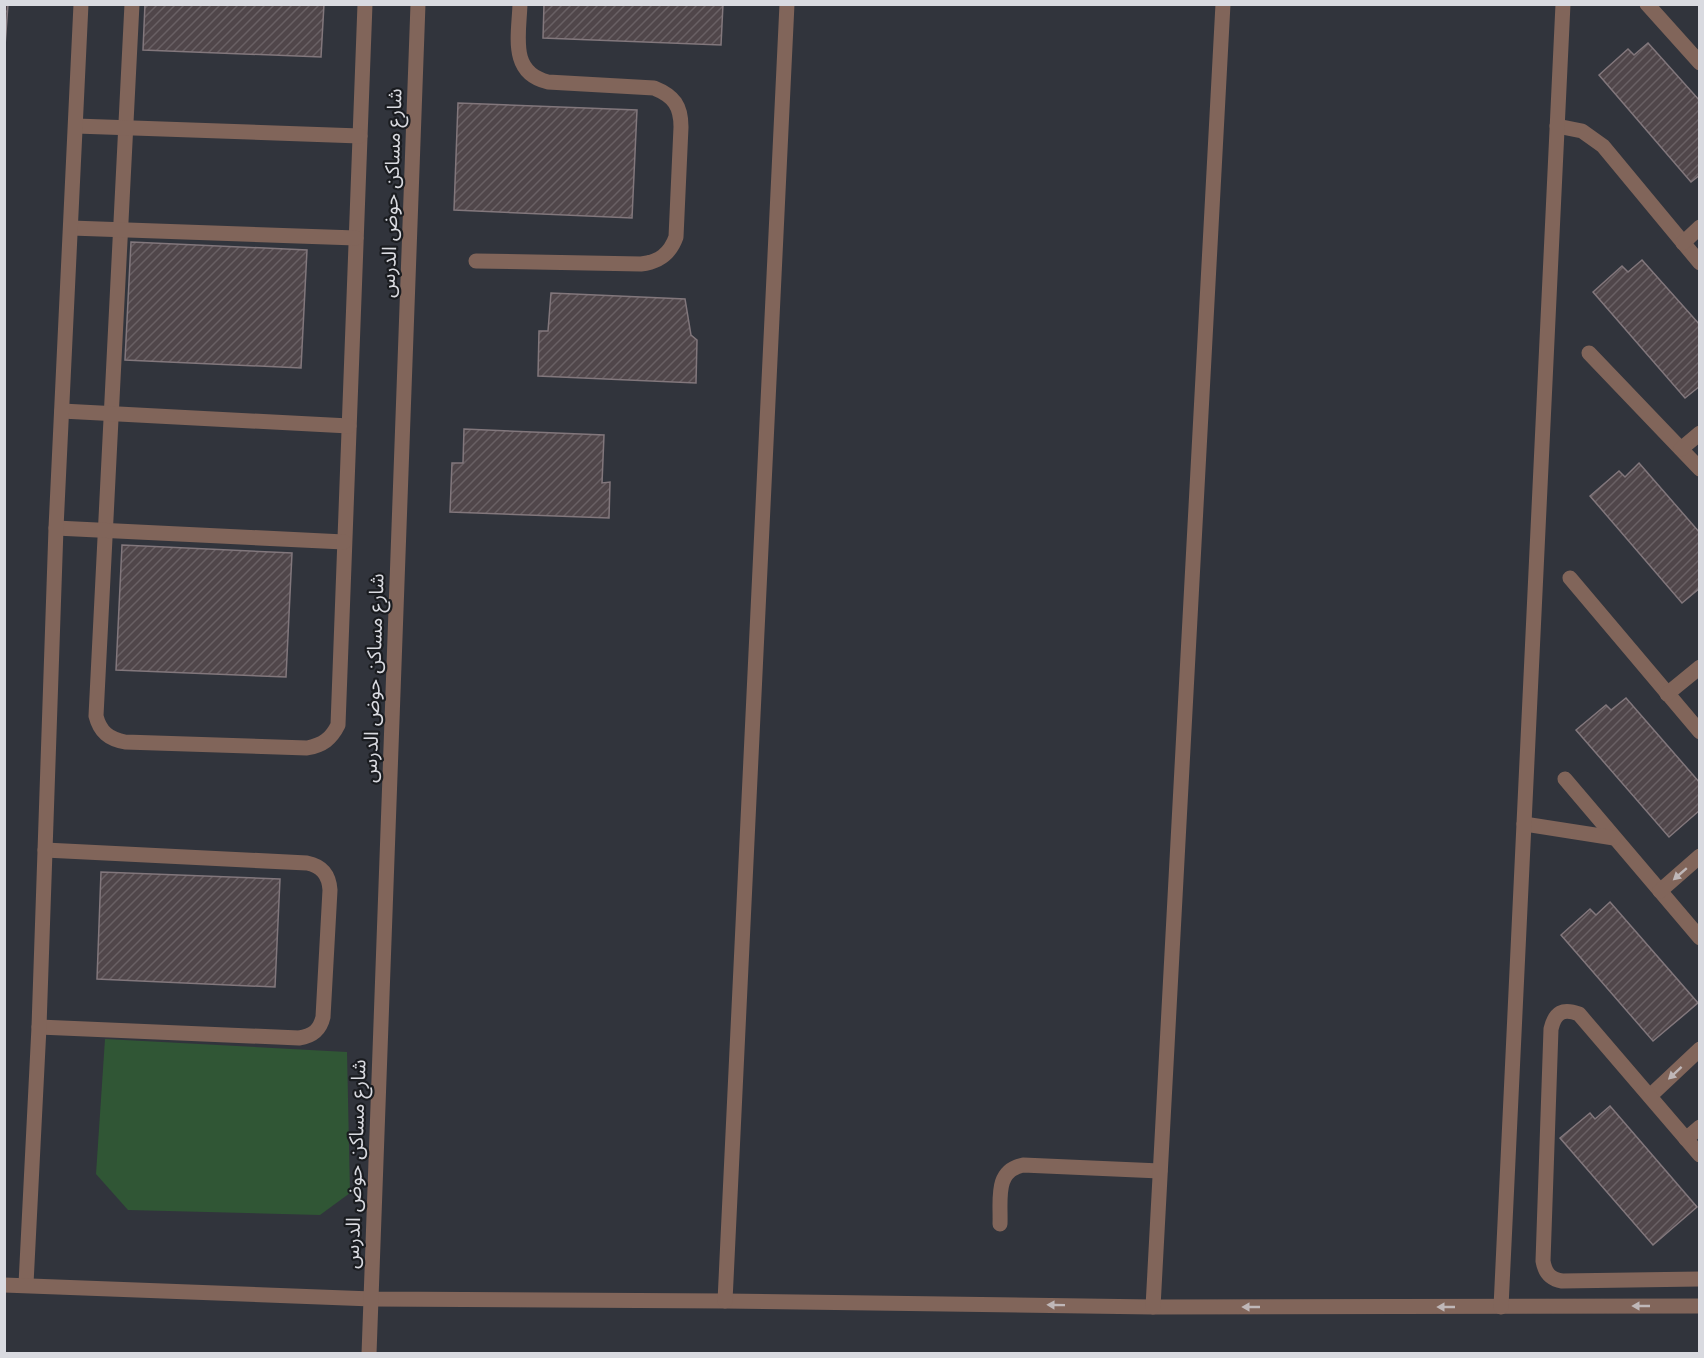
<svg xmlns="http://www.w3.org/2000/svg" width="1704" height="1358" font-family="'Noto Sans','Noto Sans Arabic',sans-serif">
<defs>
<pattern id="building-hatch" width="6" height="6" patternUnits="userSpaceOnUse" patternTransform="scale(1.5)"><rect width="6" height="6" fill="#50464a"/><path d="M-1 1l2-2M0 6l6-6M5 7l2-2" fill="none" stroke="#696064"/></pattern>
</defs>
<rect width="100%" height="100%" fill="#31343c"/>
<!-- green -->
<polygon fill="#305635" points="105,1039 347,1052 350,1193 320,1215 128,1210 96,1174"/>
<!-- building -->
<g fill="url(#building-hatch)" stroke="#82777c" stroke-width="1.5">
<polygon points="4,4 8,4 4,60"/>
<polygon points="145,4 324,4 321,57 143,50"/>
<polygon points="544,4 723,4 721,45 543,38"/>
<polygon points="1648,43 1700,101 1700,175 1691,182 1599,75 1628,49 1634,55"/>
<polygon points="458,103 637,110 632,218 454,210"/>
<polygon points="131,242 307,250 301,368 125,360"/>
<polygon points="1642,260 1700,325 1700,386 1685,398 1593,292 1622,266 1628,272"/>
<polygon points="551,293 685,299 691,335 697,340 696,383 538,376 539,331 548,331"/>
<polygon points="464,429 604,435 602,483 610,482 609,518 450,512 452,463 463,463"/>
<polygon points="1639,463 1700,533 1700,588 1682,603 1590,496 1619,471 1625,477"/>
<polygon points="122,545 292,553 286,677 116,670"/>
<polygon points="1626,698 1700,783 1700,810 1669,837 1576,730 1606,705 1611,710"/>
<polygon points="101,872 280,879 275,987 97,979"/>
<polygon points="1610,902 1698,1003 1653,1041 1561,935 1590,909 1596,915"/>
<polygon points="1610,1106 1697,1207 1653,1245 1560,1138 1590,1113 1595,1119"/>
</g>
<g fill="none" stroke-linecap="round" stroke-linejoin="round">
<!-- lane -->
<path stroke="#81655a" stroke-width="15" d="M1000,1224C1001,1200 994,1171 1023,1165L1160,1171"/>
<!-- street -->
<g stroke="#81655a" stroke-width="15">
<path d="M132,4L96,716C100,732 109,739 125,742L307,748C323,745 331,739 338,725L365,4"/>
<polyline points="1647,4 1700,63"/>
<polyline points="76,126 360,136"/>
<polyline points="1557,126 1582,131 1603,146 1700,263"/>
<polyline points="71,228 356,238"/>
<polyline points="1683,243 1700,227"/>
<path d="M476,261L641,264C659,262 670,254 676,237L681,127C681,106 674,96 654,88L548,82C509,73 519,35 520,4"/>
<polyline points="1589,353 1700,469"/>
<polyline points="62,411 349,426"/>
<polyline points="1681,449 1700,433"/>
<polyline points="56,528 344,542"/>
<polyline points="1570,578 1700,732"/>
<polyline points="1667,694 1700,667"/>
<polyline points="1565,779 1700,938"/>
<polyline points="1524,824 1614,838"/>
<polyline points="1660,891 1700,856"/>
<path d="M39,1027L299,1038C313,1036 320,1030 323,1017L330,890C329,875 322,866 307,863L45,850"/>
<polyline points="1650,1096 1700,1049"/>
<polyline points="1686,1139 1700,1127"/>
<path d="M1700,1155L1579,1014C1563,1008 1555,1012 1551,1029L1543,1261C1545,1273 1550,1279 1562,1281L1700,1279"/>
<polyline points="26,1284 39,1027 56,528 81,4"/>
<polyline points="4,1285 372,1299 725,1301 1153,1307 1700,1306"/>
<polyline points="725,1301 787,4"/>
<polyline points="1153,1307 1223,4"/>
<polyline points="1501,1307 1563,4"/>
<polyline points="369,1354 418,4"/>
</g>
</g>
<!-- one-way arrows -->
<defs><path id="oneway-solid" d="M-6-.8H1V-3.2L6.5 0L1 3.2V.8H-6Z" transform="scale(1.5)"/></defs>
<g fill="#bfb7b8">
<use href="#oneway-solid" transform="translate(1680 874) rotate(139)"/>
<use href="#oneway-solid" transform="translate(1675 1073) rotate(137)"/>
<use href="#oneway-solid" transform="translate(1056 1305) rotate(-179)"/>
<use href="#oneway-solid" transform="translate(1641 1306) rotate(180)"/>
<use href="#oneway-solid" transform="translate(1251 1307) rotate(-180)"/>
<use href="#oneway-solid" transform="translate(1446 1307) rotate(-180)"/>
</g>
<g text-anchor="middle" stroke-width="4.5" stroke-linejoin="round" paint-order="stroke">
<!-- street labels -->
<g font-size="20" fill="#d9dae0" stroke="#1a1c20">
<text transform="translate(391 193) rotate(-88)" y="7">شارع مساكن حوض الدرس</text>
<text transform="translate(373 678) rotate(-88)" y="7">شارع مساكن حوض الدرس</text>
<text transform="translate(355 1164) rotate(-88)" y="7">شارع مساكن حوض الدرس</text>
</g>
</g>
<!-- border -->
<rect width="1704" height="1358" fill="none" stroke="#d9dae0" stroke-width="12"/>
</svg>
